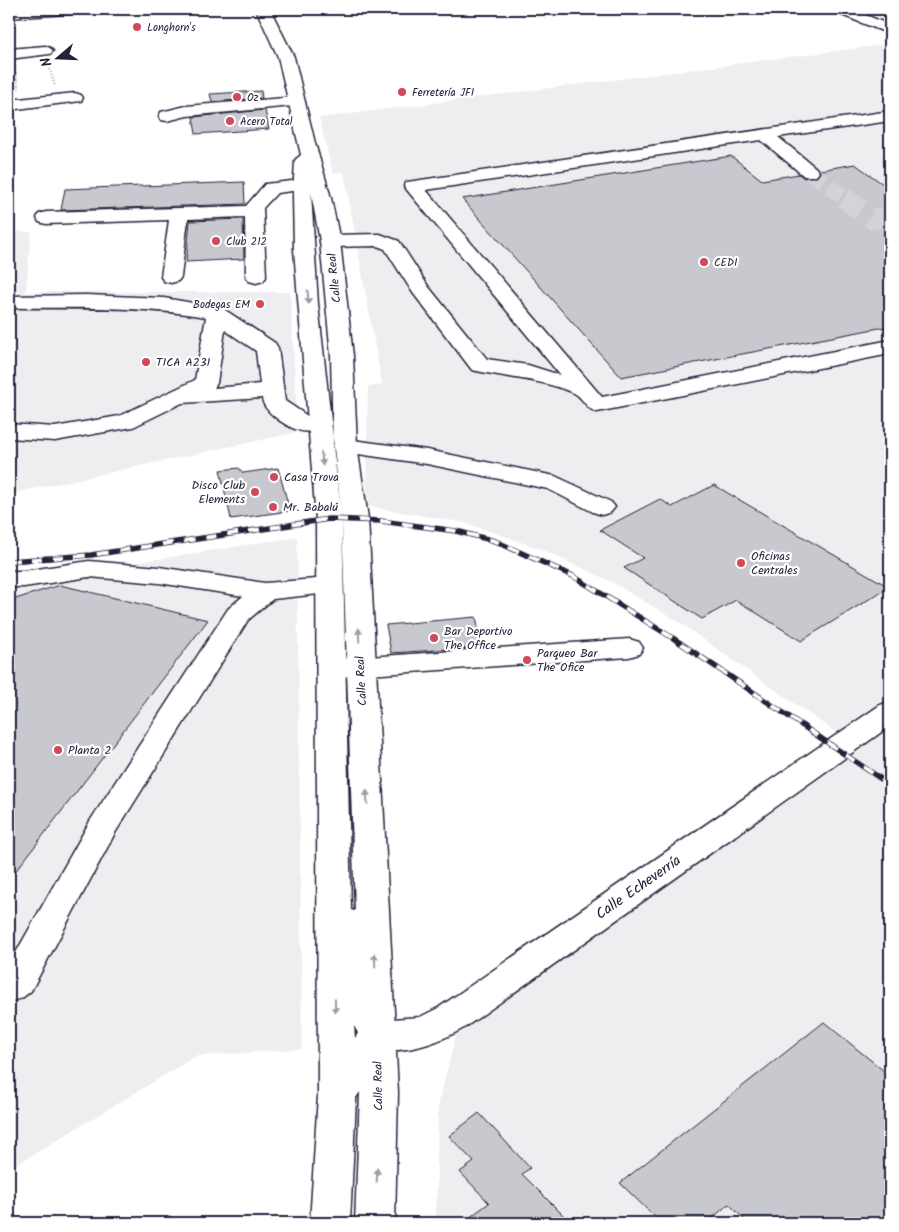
<svg xmlns="http://www.w3.org/2000/svg" width="899" height="1232" font-family="Kalam,sans-serif">
<rect width="100%" height="100%" fill="#fff"/>
<filter id="ink" filterUnits="userSpaceOnUse"><feTurbulence type="fractalNoise" baseFrequency=".02" numOctaves="2"/><feDisplacementMap in="SourceGraphic" scale="10" xChannelSelector="R" yChannelSelector="G"/><feConvolveMatrix kernelMatrix="1 2 1 2 8 2 1 2 1" color-interpolation-filters="sRGB"/></filter>
<g filter="url(#ink)">
<!-- built -->
<g fill="#eeeef1">
<polygon points="559,9 646,9 572,17"/>
<polygon points="890,44 890,1223 436,1223 438,1107 457,1030 859,749 676,620 610,581 538,548 466,523 366,506 368,386 382,385 344,172 333,173 319,118"/>
<polygon points="9,231 31,232 26,292 290,292 298,432 9,494"/>
<polygon points="297,537 302,1049 196,1056 9,1169 9,575 139,562"/>
</g>
<!-- building -->
<g fill="#c8c8cf" stroke="#22223b">
<polygon points="261,91 262,98 212,102 210,94"/>
<polygon points="265,110 269,129 196,134 193,117"/>
<polygon points="731,156 762,180 799,174 804,178 816,178 820,173 820,170 855,164 890,189 890,326 621,377 462,199"/>
<polygon points="244,182 245,204 61,210 65,189"/>
<polygon points="243,219 244,259 186,262 190,221"/>
<polygon points="239,468 243,473 278,468 290,511 231,519 220,470"/>
<polygon points="714,485 889,587 801,641 736,600 702,619 624,568 643,558 600,530 660,499 672,507"/>
<polygon points="60,585 208,620 9,880 9,601"/>
<polygon points="476,617 482,647 391,653 386,625"/>
<polygon points="824,1022 890,1076 890,1223 748,1223 729,1204 706,1223 661,1223 620,1183"/>
<polygon points="479,1113 530,1168 522,1174 571,1223 462,1223 489,1203 460,1172 474,1162 449,1136"/>
</g>
<g fill="none" stroke-linecap="round" stroke-linejoin="round">
<!-- minor-tunnel-far1 -->
<polyline stroke="#d3d3d8" stroke-width="16" stroke-dasharray="16 8" stroke-linecap="butt" points="810,172 846,199"/>
<!-- minor-tunnel -->
<polyline stroke="#d3d3d8" stroke-width="21" stroke-dasharray="21 11" stroke-linecap="butt" points="844,198 873,219 890,216"/>
<defs>
<g id="minor">
<polygon points="87,9 80,13 9,18 9,10"/>
<polygon points="832,9 851,9 890,25 890,34 834,12"/>
<polygon points="45,46 50,48 53,51 50,54 9,59 9,49"/>
<polygon points="75,93 81,95 83,98 81,101 9,110 9,100"/>
<polygon points="297,97 305,102 303,105 187,116 167,121 161,120 159,116 161,112 186,106"/>
<path d="M890,111V121L778,137L816,168L819,172L816,176H804L761,140L426,190L602,397L890,340V354L597,412C585,409 584,398 574,393C542,379 506,378 472,370L413,293L385,249L377,246L330,247L323,245L320,241L323,237L330,235L380,234L399,241L428,286L487,359L528,365L560,375L407,190L404,186L407,182Z"/>
<polygon points="301,180 307,181 310,185 307,189 277,193 263,208 266,277 263,281 256,283 249,281 246,277 245,217 188,219 181,277 178,281 171,283 164,281 161,277 169,220 46,224 39,222 37,218 39,214 46,212 246,206 265,184"/>
<path d="M86,295L164,298L222,308L275,343L278,348L285,401L309,417L326,420L330,425L326,430C317,432 304,433 295,429C283,424 263,411 262,398L182,403L133,427L55,441L9,438V424L55,427L119,416L195,380L206,317C141,306 75,308 9,308V296ZM225,330L256,351L260,384L214,388L217,383Z"/>
<polygon points="345,439 427,450 555,476 611,502 615,507 611,512 602,515 593,512 548,489 427,464 337,451 333,446 337,441"/>
<polygon points="89,561 159,567 265,583 329,578 338,580 342,586 338,592 273,599 248,620 115,833 31,991 22,998 9,1002 9,965 90,821 228,609 243,596 159,583 89,577 24,587 9,587 9,571 24,571"/>
<polygon points="629,639 639,642 643,648 639,654 629,657 339,677 329,674 325,668 329,662 339,659"/>
<path d="M890,702V726L464,1028C434,1045 398,1057 364,1046L359,1035L364,1024L377,1020L420,1017L438,1008L880,705Z"/>
</g>
<path id="major" d="M256,9H270L294,57L315,143L331,198L340,241L353,356L357,446L368,518L391,949L398,1093L395,1223H355L360,1092L356,1098L350,1223H310L318,1095L316,519L294,250L293,196L295,160L301,155L278,57ZM311,193L320,241L331,356L333,446L342,518L355,911L351,910L342,519L318,304ZM354,1026L358,1033L355,1038Z"/>
</defs>
<!-- minor casing -->
<use href="#minor" stroke="#22223b" stroke-width="3"/>
<!-- major casing -->
<use href="#major" stroke="#22223b" stroke-width="3"/>
<!-- path -->
<g stroke="#22223b" stroke-width="2" stroke-dasharray="0.5 2.5" stroke-linecap="butt">
<polyline points="48,64 55,86"/>
<polyline points="15,67 19,90"/>
</g>
<!-- minor -->
<use href="#minor" fill="#fff" fill-rule="evenodd"/>
<!-- major -->
<use href="#major" fill="#fff" fill-rule="evenodd"/>
<defs>
<polyline id="rail" points="9,561 91,555 329,519 381,521 456,531 495,541 573,576 676,640 890,785"/>
</defs>
<!-- rail casing -->
<use href="#rail" stroke="#22223b" stroke-width="5.5"/>
<!-- rail -->
<use href="#rail" stroke="#fff" stroke-width="4" stroke-dasharray="11" stroke-linecap="butt"/>
</g>
<!-- one-way arrows -->
<defs><path id="oneway-solid" d="M-6-.8H1V-3.2L6.5 0L1 3.2V.8H-6Z" transform="scale(1.25)"/></defs>
<g fill="#9c9ca7">
<use href="#oneway-solid" transform="translate(308 297) rotate(86)"/>
<use href="#oneway-solid" transform="translate(322 459) rotate(83)"/>
<use href="#oneway-solid" transform="translate(359 635) rotate(-92)"/>
<use href="#oneway-solid" transform="translate(367 797) rotate(-93)"/>
<use href="#oneway-solid" transform="translate(375 960) rotate(-92)"/>
<use href="#oneway-solid" transform="translate(335 1006) rotate(89)"/>
<use href="#oneway-solid" transform="translate(377 1175) rotate(-88)"/>
</g>
</g>
<!-- markers -->
<g fill="#d1495b" stroke="#fff" stroke-width="2">
<circle cx="137" cy="27" r="5"/>
<circle cx="402" cy="92" r="5"/>
<circle cx="237" cy="97" r="5"/>
<circle cx="230" cy="121" r="5"/>
<circle cx="216" cy="241" r="5"/>
<circle cx="704" cy="262" r="5"/>
<circle cx="260" cy="304" r="5"/>
<circle cx="146" cy="362" r="5"/>
<circle cx="274" cy="477" r="5"/>
<circle cx="255" cy="492" r="5"/>
<circle cx="273" cy="507" r="5"/>
<circle cx="741" cy="563" r="5"/>
<circle cx="434" cy="638" r="5"/>
<circle cx="527" cy="660" r="5"/>
<circle cx="58" cy="750" r="5"/>
</g>
<g text-anchor="middle" stroke-width="4.5" stroke-linejoin="round" paint-order="stroke">
<!-- far-poi labels -->
<g font-size="11" fill="#22223b" stroke="#fff" text-anchor="start">
<text x="147" y="31">Longhorn's</text>
<text x="412" y="96">Ferretería JFI</text>
<text x="247" y="101">Oz</text>
<text x="240" y="125">Acero Total</text>
<text x="226" y="245">Club 212</text>
<text x="714" y="266">CEDI</text>
<text x="250" y="308" text-anchor="end">Bodegas EM</text>
</g>
<!-- street labels -->
<g font-size="12" fill="#22223b" stroke="#fff">
<text transform="translate(334 278) rotate(-96)" y="4">Calle Real</text>
<text transform="translate(361 681) rotate(-93)" y="4">Calle Real</text>
<text transform="translate(378 1086) rotate(-91)" y="4">Calle Real</text>
</g>
<!-- poi labels -->
<g font-size="12" fill="#22223b" stroke="#fff" text-anchor="start">
<text x="156" y="366">TICA A231</text>
<text x="284" y="481">Casa Trova</text>
<text x="245" y="489" text-anchor="end">Disco Club<tspan x="245" dy="14">Elements</tspan></text>
<text x="283" y="511">Mr. Babalú</text>
<text x="751" y="560">Oficinas<tspan x="751" dy="14">Centrales</tspan></text>
<text x="444" y="635">Bar Deportivo<tspan x="444" dy="14">The Office</tspan></text>
<text x="537" y="657">Parqueo Bar<tspan x="537" dy="14">The Ofice</tspan></text>
<text x="68" y="754">Planta 2</text>
</g>
<!-- near-street labels -->
<g font-size="15" fill="#22223b" stroke="#fff">
<text transform="translate(638 887) rotate(-35)" y="5">Calle Echeverría</text>
</g>
</g>
<!-- margin -->
<rect width="899" height="1232" fill="none" stroke="#fff" stroke-width="30"/>
<rect x="15" y="15" width="869" height="1202" fill="none" stroke="#22223b" stroke-width="2" filter="url(#ink)"/>
<!-- north arrow -->
<g transform="translate(58 58) rotate(251)" stroke="#ffffff" stroke-width="4" paint-order="stroke">
<path d="M0-4L9 19L0 12L-9 19Z" fill="#22223b"/>
<text y="-8" font-size="14" font-weight="bold" text-anchor="middle" fill="#22223b">N</text>
</g>
</svg>
